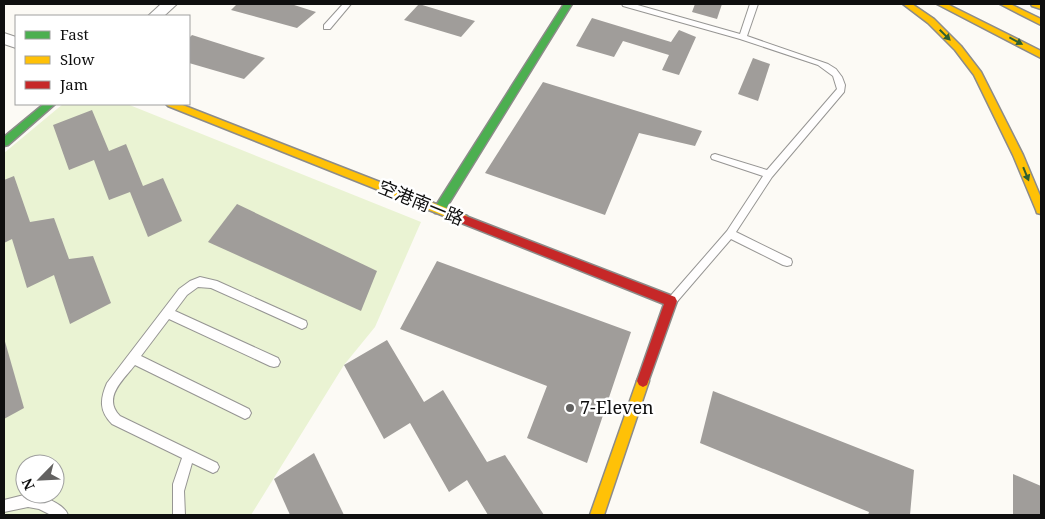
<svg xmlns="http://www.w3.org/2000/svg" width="1045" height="519" font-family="'Noto Serif','Noto Sans SC',serif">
<rect width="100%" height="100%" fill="#fcfaf5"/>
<!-- green -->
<path fill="#eaf3d3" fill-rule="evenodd" d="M63,104H127L421,222L375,327L344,365L251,515H4V153ZM25,464H55V494H25Z"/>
<!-- building -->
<g fill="#a09d9a">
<polygon points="237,4 291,4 316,12 297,28 231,10"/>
<polygon points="419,4 475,21 461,37 404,20"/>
<polygon points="695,4 722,4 717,19 692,12"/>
<polygon points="592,18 671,42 679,30 696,37 679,75 662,70 669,55 623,41 614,57 576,46"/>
<polygon points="192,35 265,58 244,79 189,63 189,38"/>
<polygon points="753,58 770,64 758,101 738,94"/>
<polygon points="543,82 702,131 695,146 639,133 605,215 485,173"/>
<polygon points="92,110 109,151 126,144 143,186 163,178 182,221 148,237 130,192 109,200 94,160 69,170 53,125"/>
<polygon points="14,176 30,222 54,218 69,259 93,256 111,303 70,324 54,275 27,288 12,239 4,243 4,180"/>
<polygon points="237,204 377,271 361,311 208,242"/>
<polygon points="437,261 631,332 587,463 527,438 547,386 400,329"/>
<polygon points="4,338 24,408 4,419"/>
<polygon points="387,340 424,402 443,390 487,462 505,455 544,515 488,515 467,480 449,492 410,423 384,439 344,365"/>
<polygon points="713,391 914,470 910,515 868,515 869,512 700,443"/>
<polygon points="314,453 344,515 290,515 274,479"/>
<polygon points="1013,474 1041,486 1041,515 1013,515"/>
</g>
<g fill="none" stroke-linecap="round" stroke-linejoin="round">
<defs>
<g id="lane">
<polygon points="343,4 351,4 330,29 324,29 324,25"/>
<polygon points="622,4 634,4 740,34 750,4 758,4 747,36 828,64 836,69 842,77 845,85 844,92 772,177 736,232 791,259 792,262 791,265 787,266 783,265 731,239 675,304 671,306 667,304 666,301 727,231 763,176 712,159 711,157 712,155 715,154 767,170 837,89 833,76 818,65 740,39 623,6"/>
<path d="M200,277L217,281L306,321L307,324L306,327L302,329L211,288L198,287L187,295L175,311L278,358L280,362L278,366L274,367L270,366L169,319L141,356L249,409L251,413L249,417L245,419L241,417L135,365C123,380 102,398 120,416L217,463L219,467L217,471L213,473L192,463L184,491L185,515H173V484L182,458L112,424C99,411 100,399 107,383L179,289L190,281Z"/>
<path d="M28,494C40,495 64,503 68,515H51L39,509L28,507L4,512V500Z"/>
</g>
<g id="street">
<polygon points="161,4 177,4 164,16 148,16"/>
<polygon points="4,33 16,37 16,48 4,44"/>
</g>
<g id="fast">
<polygon points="564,4 572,4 443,213 435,213 434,210 435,207"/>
<polygon points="44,104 55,104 8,145 4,146 4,137"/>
</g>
<g id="slow">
<polygon points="903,4 912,4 934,19 961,46 981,72 1023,155 1041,198 1041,214 1037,213 1036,210 1013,155 974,75 955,50 928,23"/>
<polygon points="937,4 947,4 1041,51 1041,58"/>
<polygon points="1000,4 1010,4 1041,19 1041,25"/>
<polygon points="1031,4 1041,4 1041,9 1032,6"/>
<polygon points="166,104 180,104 467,216 468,219 467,222 459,222 168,106"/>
<polygon points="643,375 647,377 649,381 604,515 590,515 637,381 639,377"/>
</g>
<polygon id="jam" points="463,215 675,297 677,301 647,385 643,387 639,385 637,381 664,304 459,222 458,219 459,216"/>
</defs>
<!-- lane casing -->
<use href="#lane" stroke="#969593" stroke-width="2"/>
<!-- street casing -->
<use href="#street" stroke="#969593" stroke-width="2"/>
<!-- fast casing -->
<use href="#fast" stroke="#8c8b89" stroke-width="3"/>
<!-- slow casing -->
<use href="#slow" stroke="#8c8b89" stroke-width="3"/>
<!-- jam casing -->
<use href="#jam" stroke="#8c8b89" stroke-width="3"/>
<!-- lane -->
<use href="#lane" fill="#fffefe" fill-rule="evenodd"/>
<!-- street -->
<use href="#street" fill="#fffefe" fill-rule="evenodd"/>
<!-- fast -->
<use href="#fast" fill="#4caf50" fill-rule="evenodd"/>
<!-- slow -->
<use href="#slow" fill="#ffc107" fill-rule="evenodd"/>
<!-- jam -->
<use href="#jam" fill="#c62828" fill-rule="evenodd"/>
</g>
<!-- one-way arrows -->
<defs><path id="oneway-solid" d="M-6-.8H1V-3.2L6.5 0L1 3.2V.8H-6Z" transform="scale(1.25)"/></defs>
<g fill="#2e5f30">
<use href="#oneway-solid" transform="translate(945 35) rotate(45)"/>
<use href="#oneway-solid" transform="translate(1016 41) rotate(28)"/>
<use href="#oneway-solid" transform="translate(1026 174) rotate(68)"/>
</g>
<!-- markers -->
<circle fill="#626160" stroke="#fff" stroke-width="2" cx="570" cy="408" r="5"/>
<g text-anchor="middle" stroke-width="5" stroke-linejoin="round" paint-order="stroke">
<!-- street labels -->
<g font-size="18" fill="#0f0f0f" stroke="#fff">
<text transform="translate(421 203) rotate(22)" y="6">空港南一路</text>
</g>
<!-- poi labels -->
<g font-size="18" fill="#0f0f0f" stroke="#fff" text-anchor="start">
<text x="580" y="414">7-Eleven</text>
</g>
</g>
<!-- border -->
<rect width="1045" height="519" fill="none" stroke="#0f0f0f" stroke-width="10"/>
<!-- legend -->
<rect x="15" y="15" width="175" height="90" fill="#ffffff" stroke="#9f9f9f"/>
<rect x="25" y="31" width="25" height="8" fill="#4caf50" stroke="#9f9f9f"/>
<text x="60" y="40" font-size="15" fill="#0f0f0f">Fast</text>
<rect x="25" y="56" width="25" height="8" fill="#ffc107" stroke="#9f9f9f"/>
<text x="60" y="65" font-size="15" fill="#0f0f0f">Slow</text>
<rect x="25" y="81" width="25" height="8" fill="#c62828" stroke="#9f9f9f"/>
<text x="60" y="90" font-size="15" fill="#0f0f0f">Jam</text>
<!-- north arrow -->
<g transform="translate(40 479) rotate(246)"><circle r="24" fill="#ffffff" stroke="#9f9f9f"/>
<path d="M0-4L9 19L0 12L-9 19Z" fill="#626160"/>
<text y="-8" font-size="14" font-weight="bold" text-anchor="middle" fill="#0f0f0f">N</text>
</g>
</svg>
